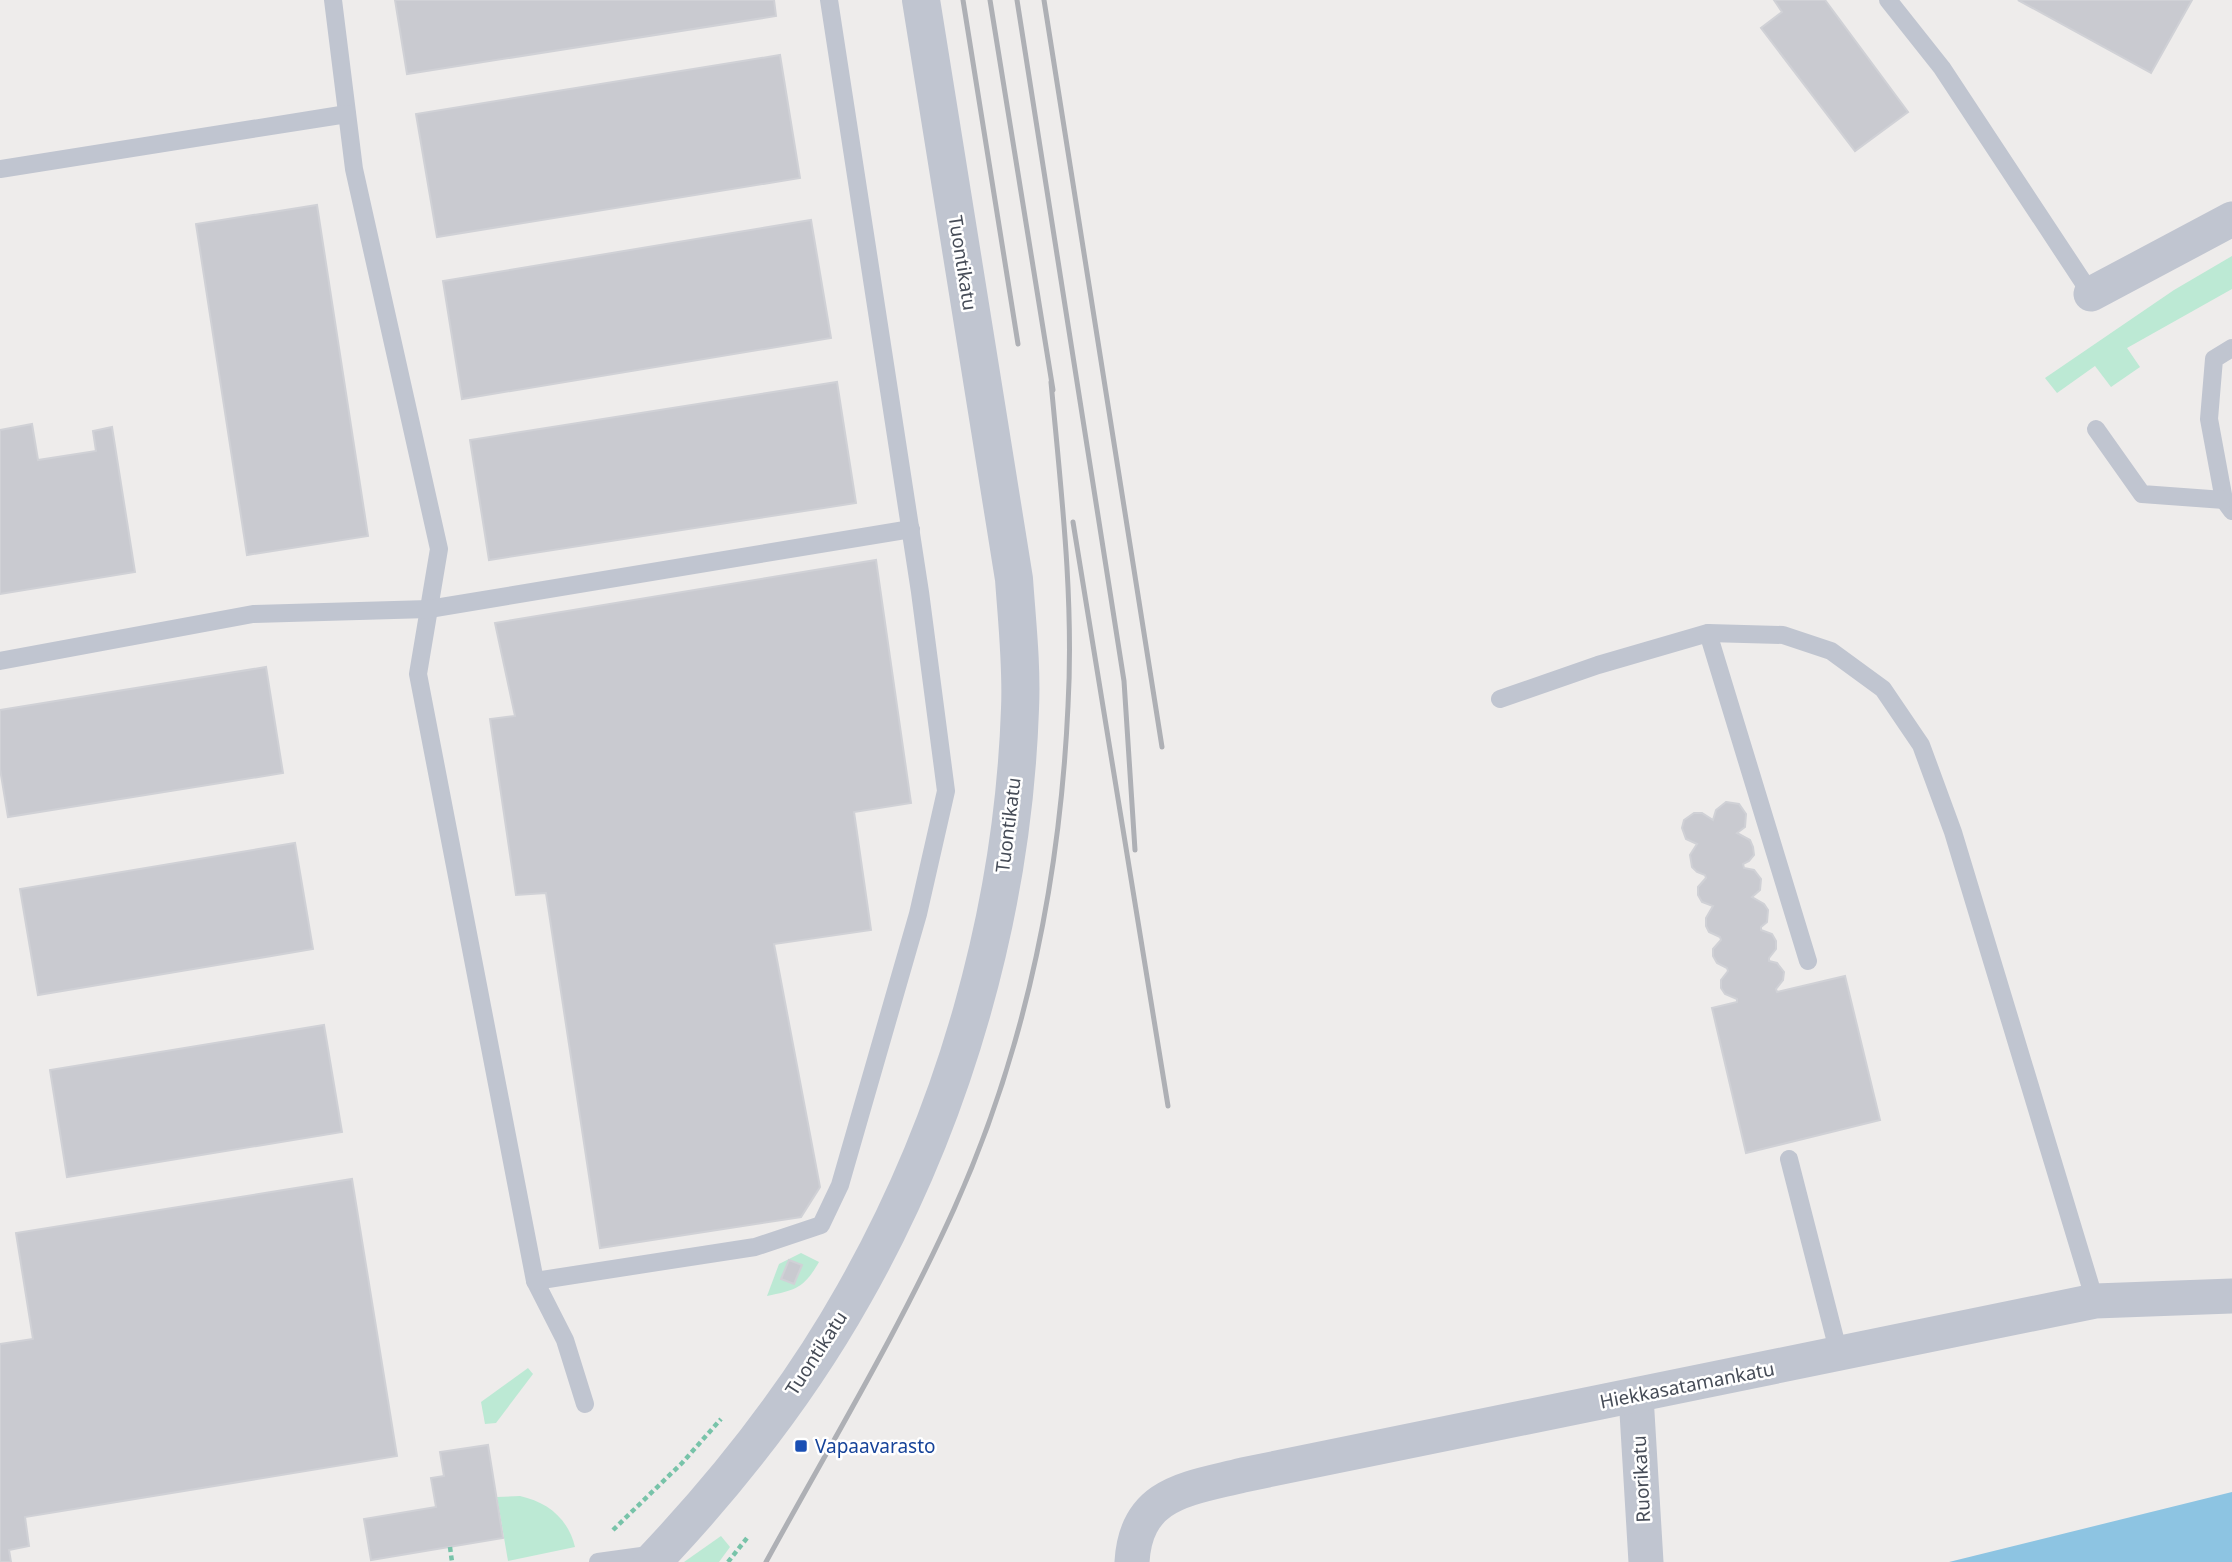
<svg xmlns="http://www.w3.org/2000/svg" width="2232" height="1562" font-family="'Noto Sans',sans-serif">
<rect width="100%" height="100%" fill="#eeeceb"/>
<!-- green -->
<g fill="#bce9d4">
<polygon points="2232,256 2232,289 2127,348 2140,367 2111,387 2095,366 2057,393 2045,378 2174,290"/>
<path d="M801,1253L819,1262C804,1288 796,1290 767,1296L779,1264Z"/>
<polygon points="528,1368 533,1374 496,1423 485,1424 481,1402"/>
<path d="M520,1496C547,1502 568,1518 575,1547L508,1561L497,1497Z"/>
<polygon points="721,1536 730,1547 719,1562 684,1562"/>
</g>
<!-- water -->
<polygon fill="#8dc4e2" points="2232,1492 2232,1562 1949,1562"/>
<!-- building -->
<g fill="#c9cad0" stroke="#d0d1d6" stroke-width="2">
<polygon points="395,0 774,0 776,16 407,74"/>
<polygon points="1774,0 1825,0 1908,112 1855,151 1761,28 1782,12"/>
<polygon points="2018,0 2192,0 2151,73"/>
<polygon points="780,55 800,178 437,237 416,114"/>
<polygon points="317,205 368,536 247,555 196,224"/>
<polygon points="811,220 831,338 462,399 443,281"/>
<polygon points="837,382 856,503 489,560 470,440"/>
<polygon points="32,424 38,460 96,451 93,431 112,427 135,572 0,594 0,430"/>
<polygon points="876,560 911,803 854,812 871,930 774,944 820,1187 801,1217 600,1248 546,893 516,895 490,719 515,716 495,623"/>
<polygon points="266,667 283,773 8,817 0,769 0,710"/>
<polygon points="1726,802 1739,804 1746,814 1745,827 1737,833 1750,840 1753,847 1754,855 1749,861 1743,864 1744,868 1754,870 1761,879 1760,890 1752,897 1764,904 1768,910 1767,922 1761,927 1761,930 1772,934 1776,941 1776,949 1769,958 1769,961 1777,963 1784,972 1783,980 1776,989 1777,992 1845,976 1880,1120 1746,1153 1712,1008 1737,1002 1737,999 1725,994 1721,988 1721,980 1728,971 1727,968 1717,963 1713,956 1713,949 1721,940 1720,937 1709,932 1706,926 1706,918 1713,906 1702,902 1698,895 1698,887 1706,878 1705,875 1697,872 1692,867 1690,855 1697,844 1686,839 1682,828 1684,820 1694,813 1702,813 1713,820 1716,810"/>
<polygon points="295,843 313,949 38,995 20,889"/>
<polygon points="324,1025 342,1132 67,1177 50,1070"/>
<polygon points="352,1179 397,1456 25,1517 29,1546 9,1550 11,1562 0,1562 0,1344 33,1339 16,1233"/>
<polygon points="789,1260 802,1265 794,1284 781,1279"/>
<polygon points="488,1445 503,1538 371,1560 364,1519 436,1507 431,1478 444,1476 440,1452"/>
</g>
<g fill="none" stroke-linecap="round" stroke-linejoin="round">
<!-- path -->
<g stroke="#78c3a9" stroke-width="4.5" stroke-dasharray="5 3.5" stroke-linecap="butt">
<polyline points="613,1530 682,1463 721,1419"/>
<polyline points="450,1547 452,1562"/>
<polyline points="728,1562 747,1538"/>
</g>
<!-- service -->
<g stroke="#c0c5d0" stroke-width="18">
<polyline points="333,0 354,169 439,549 418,674 535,1281 565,1340 585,1404"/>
<polyline points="1888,0 1942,68 2091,294"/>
<polyline points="0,169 347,114"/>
<polyline points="2232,348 2214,359 2209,419 2224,500 2232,511"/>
<polyline points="2096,429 2142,494 2224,500"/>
<polyline points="1708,633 1808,961"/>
<polyline points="0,661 253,614 429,609 911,529"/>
<polyline points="1500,699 1598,665 1708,633 1783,635 1831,651 1883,689 1921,745 1953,832 2095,1301"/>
<polyline points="1789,1159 1839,1354"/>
<polyline points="535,1281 755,1247 821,1225 840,1185 918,914 946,791 920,592 829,0"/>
<polyline points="598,1562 656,1554"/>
</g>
<!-- minor -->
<g stroke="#c0c5d0" stroke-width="35">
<polyline points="2091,294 2232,219"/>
<polyline points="1636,1396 1646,1562"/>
<path d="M1132,1562C1136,1492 1188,1489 1243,1475L2095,1301L2232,1296"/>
</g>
<!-- tertiary -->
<path stroke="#c0c5d0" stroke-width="38" d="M652,1562C729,1481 799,1392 854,1294C954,1118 1013,912 1020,709C1022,666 1017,622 1014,579L921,0"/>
<!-- rail -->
<g stroke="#aeb0b5" stroke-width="5">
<polyline points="963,0 1018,344"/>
<polyline points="990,0 1053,390"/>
<polyline points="1017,0 1124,681 1135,850"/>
<polyline points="1044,0 1162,747"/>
<polyline points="1073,522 1168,1106"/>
<path d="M766,1562C830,1445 899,1331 954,1209C1025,1051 1060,879 1068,706C1074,598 1061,490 1051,382"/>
</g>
</g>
<!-- markers -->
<rect fill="#1a4fb4" stroke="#fff" stroke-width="2.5" x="794" y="1439" width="14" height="14" rx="3.5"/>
<g text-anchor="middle" stroke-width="5" stroke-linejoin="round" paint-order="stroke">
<!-- street labels -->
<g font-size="19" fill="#464c57" stroke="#fff">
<text transform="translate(963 263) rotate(81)" y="7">Tuontikatu</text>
<text transform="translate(1008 825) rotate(-83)" y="7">Tuontikatu</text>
<text transform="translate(816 1353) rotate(-57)" y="7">Tuontikatu</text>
<text transform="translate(1687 1385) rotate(-11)" y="7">Hiekkasatamankatu</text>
<text transform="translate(1641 1479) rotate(-93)" y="7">Ruorikatu</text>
</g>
<!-- transit labels -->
<g font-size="19" fill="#164399" stroke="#fff" text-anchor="start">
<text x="815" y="1453">Vapaavarasto</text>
</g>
</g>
</svg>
